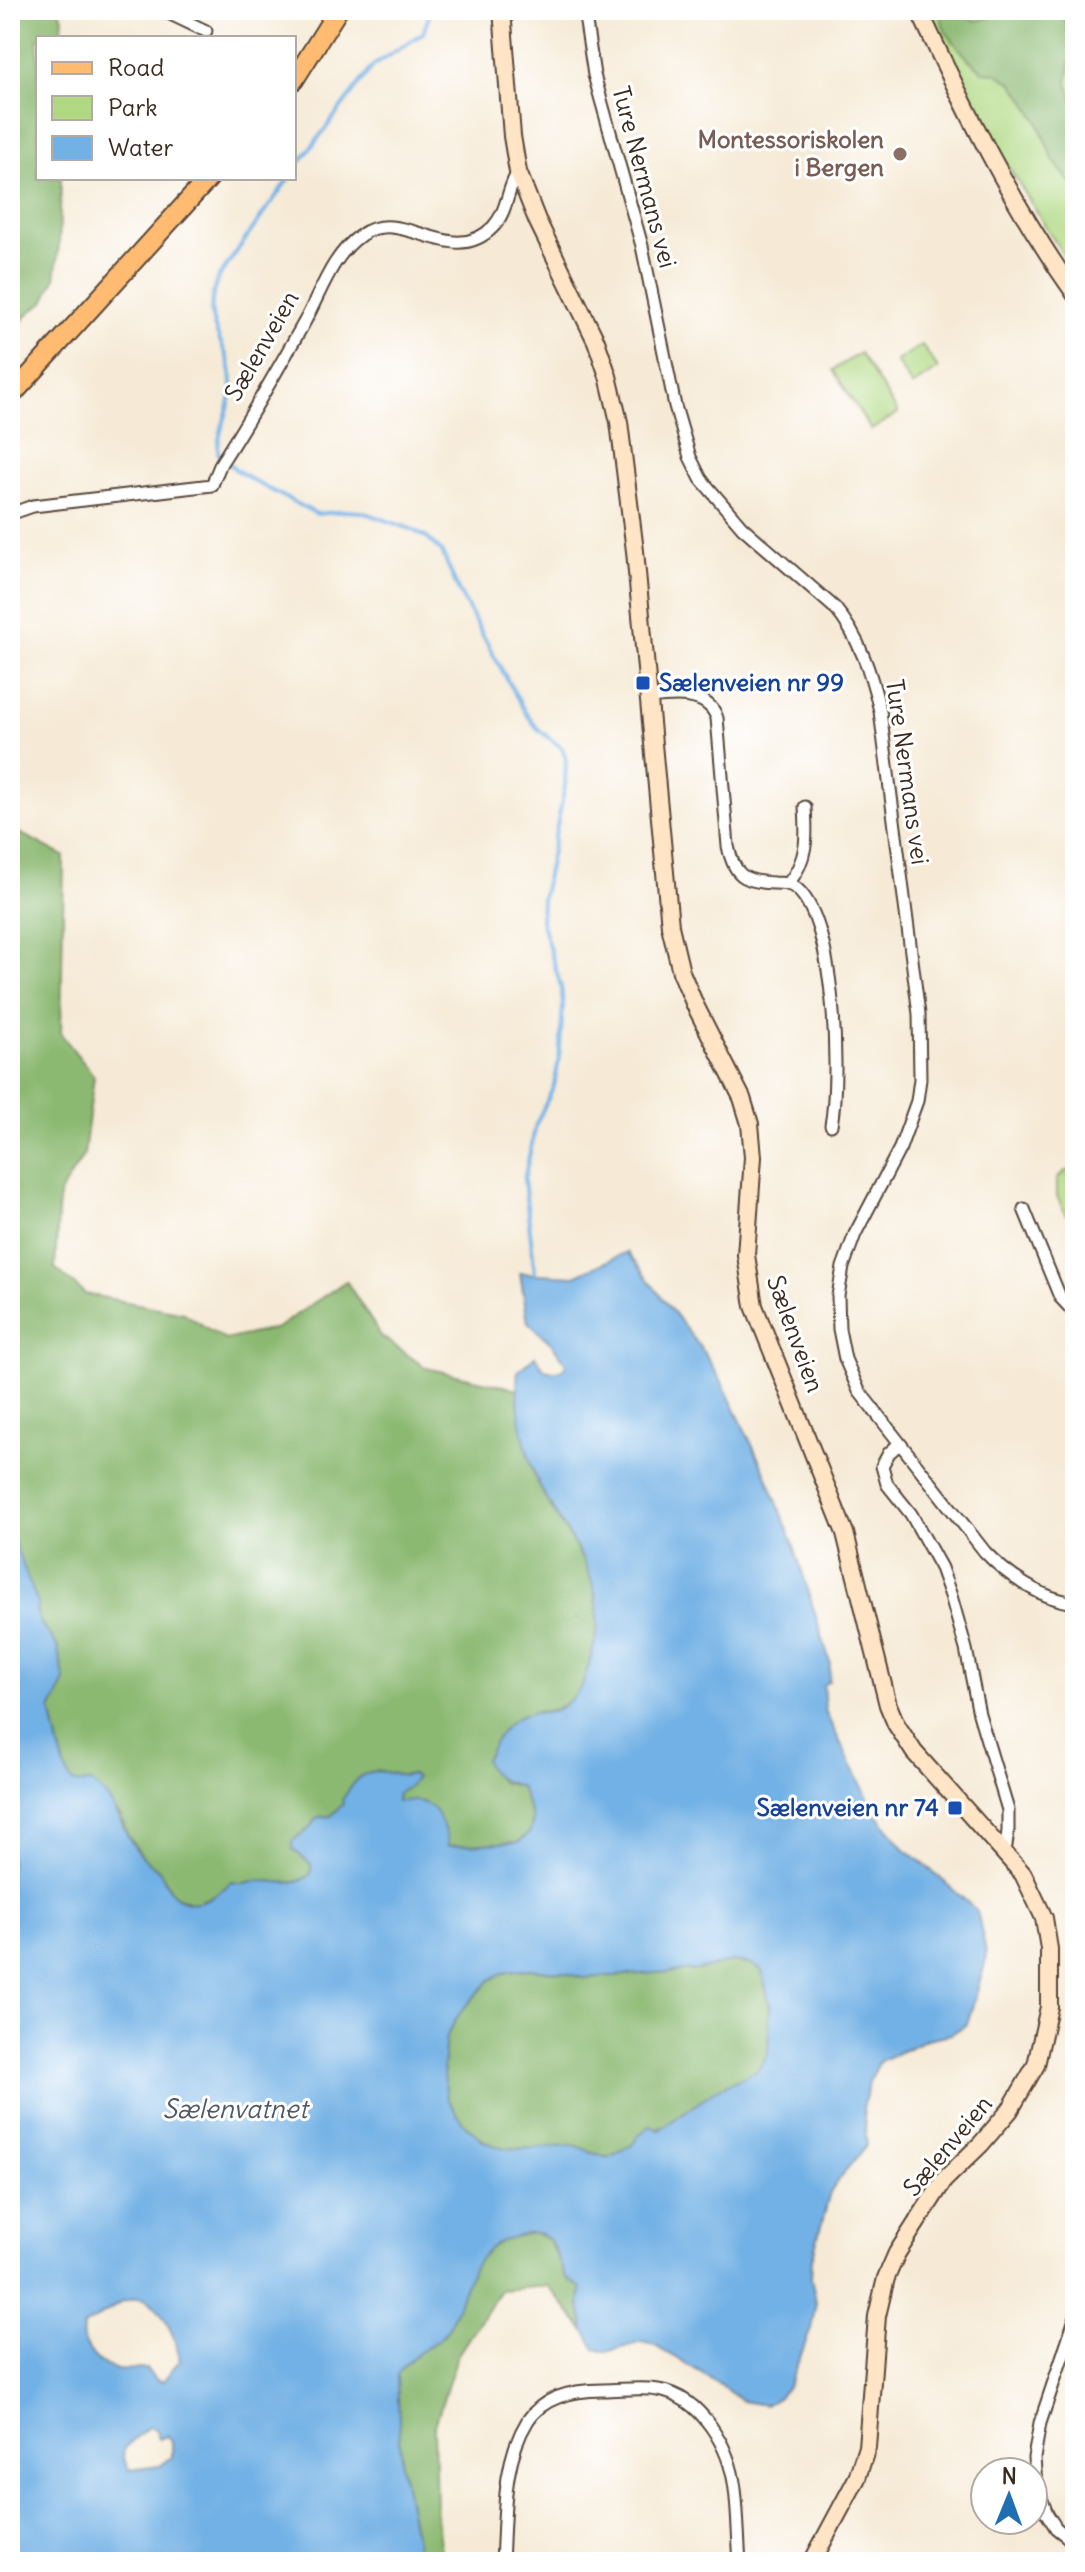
<svg xmlns="http://www.w3.org/2000/svg" width="1085" height="2572" font-family="Delius,sans-serif">
<rect width="100%" height="100%" fill="#fff"/>
<filter id="ink" filterUnits="userSpaceOnUse"><feTurbulence type="fractalNoise" baseFrequency=".0125" numOctaves="2"/><feDisplacementMap in="SourceGraphic" scale="16" xChannelSelector="R" yChannelSelector="G"/><feConvolveMatrix kernelMatrix="1 2 1 2 8 2 1 2 1" color-interpolation-filters="sRGB"/></filter>
<filter id="wash" filterUnits="userSpaceOnUse"><feTurbulence type="fractalNoise" baseFrequency=".006" numOctaves="4" result="noise"/><feDisplacementMap in="SourceGraphic" scale="32" xChannelSelector="R" yChannelSelector="G"/><feGaussianBlur stdDeviation="1.8" result="paint"/><feColorMatrix in="noise" values="0 0 0 0 0 0 0 0 0 0 0 0 0 0 0 0 0 1.4 0 .05"/><feComposite in="paint" operator="in"/></filter>
<g filter="url(#wash)">
<rect width="100%" height="100%" fill="#f6ead6"/>
<!-- green -->
<g fill="#b1d984" stroke="#768251" stroke-width="2">
<polygon points="929,10 1075,10 1075,274 982,124"/>
<polygon points="922,345 938,369 912,386 896,361"/>
<polygon points="860,353 898,413 871,430 833,370"/>
<polygon points="1075,1169 1075,1211 1066,1215 1057,1196 1057,1179 1064,1172"/>
</g>
<!-- forest -->
<g fill="#8cb972" stroke="#647248" stroke-width="2">
<polygon points="10,10 58,10 63,17 61,38 38,38 38,178 61,178 59,245 55,279 44,302 30,312 10,336"/>
<polygon points="939,10 960,10 962,16 977,21 1006,13 1006,10 1061,10 1074,41 1067,82 1075,105 1075,189 1053,160 1037,120 1025,100 1012,83 996,73 984,72 968,59 945,31"/>
<path d="M10,828L64,856L61,1034L94,1076L84,1154L59,1195L55,1268L85,1294L184,1313L225,1340L277,1328L346,1281L381,1336L426,1368L518,1389C521,1420 524,1449 536,1479C556,1527 598,1561 598,1618C598,1640 588,1664 583,1684C569,1706 557,1712 532,1712L489,1769L501,1782L521,1787L533,1820L530,1832L519,1842L448,1846L415,1801H397V1793L410,1786L402,1776L377,1770L331,1816L318,1817L310,1828L292,1841V1849L311,1864V1874C295,1889 277,1880 258,1881C246,1882 244,1885 231,1882L219,1893L194,1904L174,1895L159,1870L144,1859L126,1833L122,1818L92,1783C87,1783 78,1785 73,1782C64,1778 54,1723 51,1710L65,1681L57,1646L39,1621L10,1532Z"/>
<path d="M731,1962L750,1964L761,1969C769,1999 785,2052 753,2074C741,2082 725,2084 713,2092C687,2110 670,2128 639,2135L632,2145L608,2158L573,2145L518,2149L498,2147L485,2142L464,2124L447,2099L443,2067L446,2037L461,2011L490,1980L503,1973L528,1969L562,1972L584,1978L697,1970Z"/>
<path d="M535,2233L548,2239L567,2278L581,2288L580,2306L585,2331L548,2286L500,2290L457,2356L434,2428L436,2512L442,2562H420L401,2465L396,2375C402,2369 407,2362 413,2357C426,2346 442,2341 450,2325C462,2298 469,2255 498,2241C509,2236 523,2235 535,2233Z"/>
</g>
<!-- water -->
<path fill="#72b1e5" stroke="#566e82" stroke-width="2" fill-rule="evenodd" d="M627,1252L703,1351L723,1384L765,1472L794,1545L830,1662L829,1681L823,1685L825,1710L830,1722L876,1814L904,1848L931,1870L976,1910L978,1915L986,1953L985,1964L967,2024L951,2034L927,2039L880,2061L869,2082L863,2108L867,2145L845,2171L830,2193L812,2259L811,2278L816,2302L811,2329L789,2385L777,2398L765,2405L742,2401L710,2378L653,2345L642,2342L606,2352L596,2349L585,2331L580,2306L581,2288C576,2284 569,2281 566,2276C557,2263 557,2242 541,2234C534,2231 525,2235 517,2236C469,2247 467,2287 450,2325C442,2341 426,2346 413,2357C407,2362 402,2368 397,2375L401,2465L420,2562H10V1532L38,1604L36,1609L39,1621L57,1646L65,1681L51,1710C54,1723 64,1778 73,1782C78,1785 87,1783 92,1783C114,1802 115,1810 127,1834C131,1842 138,1853 145,1859C149,1864 155,1866 159,1871C164,1877 167,1886 172,1892C190,1914 215,1897 231,1882C244,1885 246,1882 258,1881C277,1880 296,1889 311,1874V1864L292,1849V1841L310,1828L318,1817L331,1816L343,1804L342,1800C356,1779 363,1766 390,1773C398,1775 402,1777 410,1774L416,1777L410,1786L398,1793L397,1801C407,1801 421,1799 430,1806C439,1813 448,1836 448,1846L519,1842L530,1832L533,1820L521,1787C505,1780 490,1781 485,1759C494,1744 501,1727 517,1718C528,1712 537,1713 548,1712C563,1710 575,1696 583,1684C588,1664 598,1640 598,1618C598,1571 567,1535 545,1496C527,1465 514,1406 518,1371L535,1356L545,1370L555,1372L564,1368L566,1363L551,1343L528,1322L520,1273L575,1276ZM731,1962L750,1964L761,1969L770,2005L768,2054L757,2071L717,2089L659,2130L650,2126L639,2135L632,2145L608,2158L573,2145L518,2149L498,2147L485,2142L464,2124L447,2099L443,2067L446,2037L461,2011L490,1980L503,1973L528,1969L562,1972L584,1978L697,1970ZM137,2298C159,2298 179,2341 179,2361L163,2381L156,2380L146,2369C123,2370 103,2373 89,2350C84,2341 80,2336 84,2326L122,2302ZM148,2427L156,2429L159,2439L167,2436L172,2442V2457L160,2466L129,2470L123,2458L124,2448Z"/>
<g fill="none" stroke-linecap="round" stroke-linejoin="round">
<!-- stream -->
<g stroke="#72b1e5" stroke-width="4">
<polyline points="294,170 373,66 423,33 431,10"/>
<path d="M289,178L218,278C197,329 233,343 232,386C232,409 217,430 218,453L235,469L257,483L317,514L345,511L362,512L411,529L427,538L442,552L459,592L525,712L538,729L562,748L566,759L565,786L542,900L541,920L561,987L563,1005L559,1060L554,1086L536,1124L524,1180L535,1273"/>
</g>
</g>
</g>
<g filter="url(#ink)">
<g fill="none" stroke-linecap="round" stroke-linejoin="round">
<defs>
<g id="street">
<polyline points="162,10 206,31"/>
<path d="M584,10L594,75L642,246L675,406L690,457L701,479L742,527L835,608C860,638 871,673 880,711L919,1014L920,1079L917,1101L900,1148L855,1234L843,1267L838,1296L839,1329L845,1359L859,1391L985,1552C1008,1576 1041,1599 1075,1603"/>
<path d="M10,514L33,506L212,485L221,463C251,417 278,369 305,321C321,292 332,255 361,235C403,205 451,270 493,227C508,211 507,188 518,172"/>
<path d="M649,698C673,695 708,691 717,718L728,846C734,875 743,882 774,883C782,883 790,883 797,889C836,923 840,1076 831,1125"/>
<path d="M788,884C808,859 807,837 805,807"/>
<polyline points="1024,1209 1060,1297 1075,1313"/>
<polyline points="899,1444 889,1453 882,1466 887,1484 911,1514 941,1568 951,1596 966,1649 979,1714 1008,1810 1008,1831 1005,1853"/>
<polyline points="1075,2319 1040,2423 1034,2458 1036,2484 1047,2514 1056,2528 1075,2543"/>
<path d="M502,2562C505,2515 502,2462 528,2420C544,2396 576,2390 603,2390C621,2390 641,2387 658,2390C702,2397 730,2448 735,2489C738,2513 738,2538 740,2562"/>
</g>
<g id="secondary">
<polyline points="502,10 512,136 518,172 537,220 596,341 608,376 619,422 635,551 670,926 681,972 695,1005 742,1098 750,1124 753,1157 746,1255 754,1306 845,1533 888,1705 896,1724 914,1752 1023,1874 1044,1918 1049,1949 1049,2007 1036,2065 1010,2110 981,2144 944,2180 897,2253 886,2278 877,2316 867,2447 857,2478 812,2562"/>
<path d="M919,10C965,109 1012,205 1075,294"/>
</g>
<g id="primary">
<polyline points="294,80 338,10"/>
<polyline points="10,397 209,178"/>
</g>
</defs>
<!-- street casing -->
<use href="#street" stroke="#57473a" stroke-width="15"/>
<!-- secondary casing -->
<use href="#secondary" stroke="#57473a" stroke-width="20"/>
<!-- primary casing -->
<use href="#primary" stroke="#57473a" stroke-width="22"/>
<!-- street -->
<use href="#street" stroke="#fff" stroke-width="11"/>
<!-- secondary -->
<use href="#secondary" stroke="#ffe4c6" stroke-width="16"/>
<!-- primary -->
<use href="#primary" stroke="#ffbb71" stroke-width="18"/>
</g>
</g>
<!-- markers -->
<circle fill="#8d6e63" stroke="#fff" stroke-width="3" cx="900" cy="154" r="8"/>
<g fill="#1a4fb4" stroke="#fff" stroke-width="3">
<rect x="635" y="675" width="16" height="16" rx="4"/>
<rect x="947" y="1800" width="16" height="16" rx="4"/>
</g>
<g text-anchor="middle" stroke-width="6" stroke-linejoin="round" paint-order="stroke">
<!-- education labels -->
<g font-size="24" font-weight="bold" fill="#785e54" stroke="#fff" text-anchor="end">
<text x="884" y="148">Montessoriskolen<tspan x="884" dy="28">i Bergen</tspan></text>
</g>
<!-- street labels -->
<g font-size="24" fill="#3b2a1e" stroke="#fff">
<text transform="translate(644 177) rotate(75)" y="8">Ture Nermans vei</text>
<text transform="translate(262 346) rotate(-60)" y="8">Sælenveien</text>
<text transform="translate(907 772) rotate(82)" y="8">Ture Nermans vei</text>
<text transform="translate(795 1334) rotate(70)" y="8">Sælenveien</text>
<text transform="translate(948 2146) rotate(-50)" y="8">Sælenveien</text>
</g>
<!-- transit labels -->
<g font-size="24" font-weight="bold" fill="#164399" stroke="#fff" text-anchor="start">
<text x="659" y="691">Sælenveien nr 99</text>
<text x="939" y="1816" text-anchor="end">Sælenveien nr 74</text>
</g>
<!-- water labels -->
<g font-size="26" font-style="italic" fill="#4e5964" stroke="#fff">
<text x="235" y="2118">Sælenvatnet</text>
</g>
</g>
<!-- margin -->
<rect width="1085" height="2572" fill="none" stroke="#fff" stroke-width="40"/>
<!-- legend -->
<rect x="36" y="36" width="260" height="144" fill="#ffffff" stroke="#b1aaa5" stroke-width="2"/>
<rect x="52" y="62" width="40" height="12" fill="#ffbb71" stroke="#b1aaa5" stroke-width="2"/>
<text x="108" y="76" font-size="24" fill="#3b2a1e">Road</text>
<rect x="52" y="96" width="40" height="24" fill="#b1d984" stroke="#b1aaa5" stroke-width="2"/>
<text x="108" y="116" font-size="24" fill="#3b2a1e">Park</text>
<rect x="52" y="136" width="40" height="24" fill="#72b1e5" stroke="#b1aaa5" stroke-width="2"/>
<text x="108" y="156" font-size="24" fill="#3b2a1e">Water</text>
<!-- north arrow -->
<g transform="translate(1009 2496) rotate(1)"><circle r="38" fill="#ffffff" stroke="#b1aaa5" stroke-width="2"/>
<path d="M0-6L14 30L0 20L-14 30Z" fill="#1f6fb2"/>
<text y="-12" font-size="22" font-weight="bold" text-anchor="middle" fill="#3b2a1e">N</text>
</g>
</svg>
